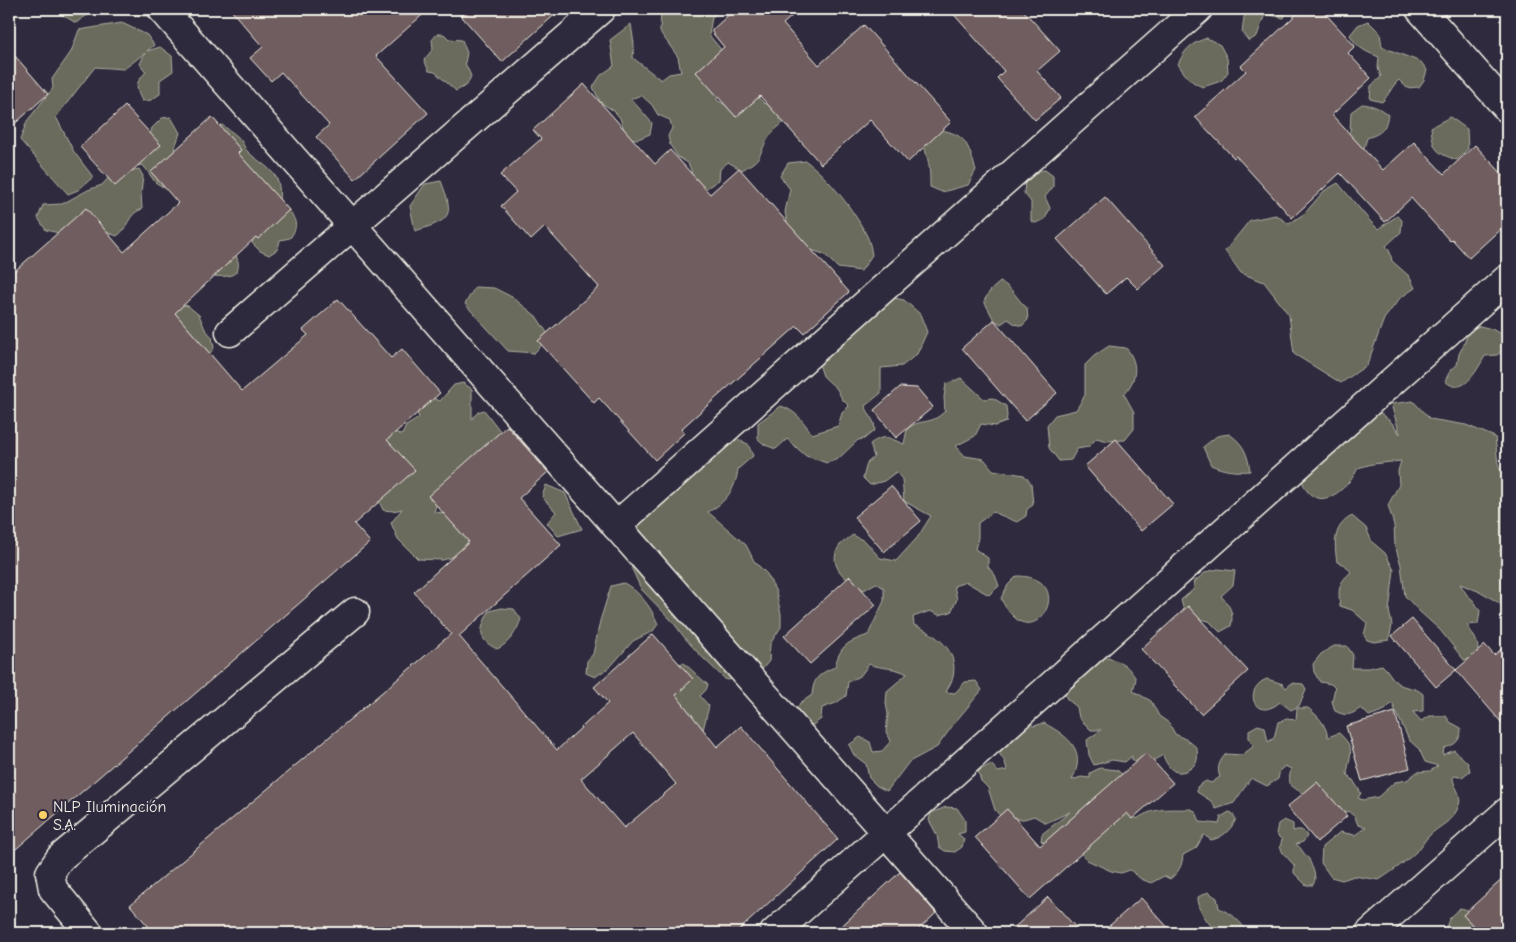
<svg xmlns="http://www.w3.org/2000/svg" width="1516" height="942" font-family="'Comic Neue',sans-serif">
<rect width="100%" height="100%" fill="#2f2a3d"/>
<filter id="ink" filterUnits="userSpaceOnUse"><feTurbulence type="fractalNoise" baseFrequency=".02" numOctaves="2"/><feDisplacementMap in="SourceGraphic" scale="10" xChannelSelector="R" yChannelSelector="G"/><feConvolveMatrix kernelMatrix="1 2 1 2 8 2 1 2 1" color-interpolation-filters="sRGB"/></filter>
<g filter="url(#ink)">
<!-- green -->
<g fill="#6a6b5d" stroke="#afaea2">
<path d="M56,9H154L151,16C131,17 110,8 90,14C85,16 80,20 76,23L56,11Z"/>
<path d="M661,9H722L712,17L709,35L723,52L717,100L734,110L744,111L747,93L756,95L765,104L780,98L794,114C785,121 773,130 767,140C757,159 762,158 742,170L728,162L720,169L719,180L705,189L693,185L691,170L688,163L678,157L670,145L668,136L672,128L670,120L658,115L652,105L641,95L631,99L652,123L650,134L638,139L627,138L620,118L614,111L600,102L593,87L601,75L614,66L610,40L631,24L634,44L633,58L661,80L669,74L681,72L678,57L660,32Z"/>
<polygon points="1249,9 1288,9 1284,18 1265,14 1257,36 1249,41 1242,33 1244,17"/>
<path d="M1368,21L1380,33L1382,47L1421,62L1427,70L1424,80L1419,87L1407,88L1399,80C1391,87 1389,95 1382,102L1370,99L1371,86L1381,77L1378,68L1379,57C1366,52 1357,48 1350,35L1358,25Z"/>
<path d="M122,23L147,35L154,45L147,51L160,47L172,56L173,71L160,80V94L151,100L142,101C135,87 135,83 146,72L140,64L145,53L124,69L95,67L56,117L74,152L93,177L78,190L68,194L20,140L27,121L53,88L52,79L71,52L79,30Z"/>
<polygon points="437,34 444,34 449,39 462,40 467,53 465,63 471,76 467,85 456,91 435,72 429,71 424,60 433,49 432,40"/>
<path d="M1207,38L1220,45L1227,58L1228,72L1221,81L1203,87C1191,83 1185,75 1178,64C1186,48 1190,44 1207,38Z"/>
<path d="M1362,104C1373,105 1380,108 1388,115C1385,130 1382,133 1367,138L1364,148L1359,153L1342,140L1350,131L1351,112Z"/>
<polygon points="171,117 180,133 174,150 184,166 176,183 163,187 155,182 143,165 129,167 149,139 152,128 162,118"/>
<path d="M1450,117L1467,129L1468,149L1457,160C1435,153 1433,149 1431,127Z"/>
<path d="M222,125C227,129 233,132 238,137C243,141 244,149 249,153C272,172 284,174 278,208L289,210C297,222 298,227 290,238L280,240L278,249L269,255L260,251L252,243L255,233L212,128Z"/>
<path d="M934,128C966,135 966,139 976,170L968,185L942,192L930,187C930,180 930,172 929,166C926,146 919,146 934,128Z"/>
<path d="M806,161C829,178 854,210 867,236C870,242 871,249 872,255L861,271L838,268L824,254L804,248L790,236L785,212L790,189L780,176L788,163Z"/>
<path d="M139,169L143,176L141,193L142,209C127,214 129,228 117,236L103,231L59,233L46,230L38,218L43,205L62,204L88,190L102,185L111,175Z"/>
<polygon points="1045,170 1053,176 1053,187 1045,197 1050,208 1045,219 1036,223 1031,221 1031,202 1024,193 1025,181 1032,171"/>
<path d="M441,181C455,217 451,220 415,231L410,206L425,184Z"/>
<polygon points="1338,183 1370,221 1378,229 1397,216 1402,220 1401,232 1386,246 1390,252 1392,261 1409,276 1415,288 1400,298 1384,319 1367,365 1341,383 1294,354 1289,315 1264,282 1241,273 1225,251 1250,220 1276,215 1289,224 1305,213 1324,191"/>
<path d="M235,253C246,276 228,279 209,275Z"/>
<path d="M1000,282C1013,287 1016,299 1027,308L1028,320L1022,326L1015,324L1008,319L1001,324L994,320L984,301L990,291Z"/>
<polygon points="475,287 494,288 512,297 536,316 550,337 534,353 508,351 465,304"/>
<path d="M884,296L904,300L920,314L927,332L917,354L902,366L881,368V393L865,406L874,423L875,430L864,439L858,440L838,459L827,463L806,456L787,439L776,449L765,445L758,439V423L781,406C796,411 803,421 812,434L838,426L842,413L849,406L842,399L837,389L823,376L818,361Z"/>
<polygon points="177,303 188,306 199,315 205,329 212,337 214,348 210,353 201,352 166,324"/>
<path d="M1480,326L1492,329L1504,336L1507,348L1497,355L1485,356C1477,370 1463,398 1445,381L1450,371L1457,365L1459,354L1464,344L1469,330Z"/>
<path d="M1109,346L1126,348C1139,363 1137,380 1124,394L1134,412V429L1125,440L1106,441L1097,438L1088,447L1077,449L1071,460L1059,461L1049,448L1047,425L1055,415L1076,410L1085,395V365L1094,356Z"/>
<path d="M961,378L984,399L993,398L1006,406L1007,416L1006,422L995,426L981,424L975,436L956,446L965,456L984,459L993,470L1024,475L1031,483L1033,505L1027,509L1026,516L1017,522L993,512L978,523V538L975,549L988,558V567L995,575L999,586L989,595L966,582L954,586L957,599L951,612L939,615L930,611L913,617L914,625C936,634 959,650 953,677C952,682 948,687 946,692L955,693L965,682L976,681L982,690L956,721L937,747L909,762L887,791L877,786L869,778L866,764L854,755L849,745L860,737L870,742L873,752L882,751L891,741L886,732L888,714L886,703L887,691L907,674C896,667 881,669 869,664L861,675L848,682L846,696L836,703L822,708L821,719L813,725L801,724L794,713L800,703L812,695C813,678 820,673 835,667C840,645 848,642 868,635L884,601V588L876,583L864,590C848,582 825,566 840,545C843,542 849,538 853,535L866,542L880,558L896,561L917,538L931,516L904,501L902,479L896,472L884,481L870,485L863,478L867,463L874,457L870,444C886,433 888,438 904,444L907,429C922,417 929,427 945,411L944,397L946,384Z"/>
<polygon points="463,383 472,389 472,419 478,412 484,410 504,436 438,499 434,512 453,514 471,533 462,554 443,560 418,559 398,539 391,523 402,509 393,511 383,510 379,501 376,437 395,432 402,435 406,426 419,418 416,409 433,398 440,401 454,385"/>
<path d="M1413,401L1430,419L1466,425L1495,437L1498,464L1507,483V543L1499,551L1507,557V608L1483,593L1460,584L1467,595L1474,601L1480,611L1478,624L1467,625C1475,638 1482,645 1475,660H1464L1440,630L1419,611L1405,596L1401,565L1395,546L1394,525L1388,505L1399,485L1398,471L1401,461L1372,464L1358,468C1351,484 1325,511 1308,492C1305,489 1303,482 1300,478L1361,413L1379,412L1392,423L1400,434L1391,404Z"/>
<path d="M1229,434C1243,443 1248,454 1250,471C1236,472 1224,471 1211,465L1203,447L1217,436Z"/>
<path d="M732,437L748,444L753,456L738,469C736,489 725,503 708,512L746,545L754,561L767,574L776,592L781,614V627L770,644L769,661L756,677L726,680L699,654L684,637L673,622L641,589L632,569L628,553L632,512Z"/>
<polygon points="546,485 565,493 582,529 558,536 547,523 556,512 542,497"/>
<path d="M1352,516L1366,528L1372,542L1385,553L1394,570L1389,611L1392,625L1389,640L1374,642L1367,640L1364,635L1367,623L1352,610L1340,606C1338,590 1338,583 1351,572L1345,565L1337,562C1334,543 1333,526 1352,516Z"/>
<path d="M1218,569L1235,571L1233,585L1221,596C1230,606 1234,612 1231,626L1220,632L1209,621L1194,618L1184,611L1181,600L1193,590L1195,581L1206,572Z"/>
<path d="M1017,576C1074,576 1042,644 1014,617C1008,611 1004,606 1001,598L1008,585Z"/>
<path d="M624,583C640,592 651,607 658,624L653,631L633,641L611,666L595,677L586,673L587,661L593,654L600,621L611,586Z"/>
<path d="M502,608L514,609L521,619C517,631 509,644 497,649C476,639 480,629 489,611Z"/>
<path d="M1334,646H1347L1353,655L1352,668H1369L1382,665C1388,670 1391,677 1396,682C1404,689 1415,686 1423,694V711L1413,712L1421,721L1430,716H1446L1450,722L1461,728C1461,740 1456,745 1444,748L1443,755L1454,750L1468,763L1470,771L1462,777L1453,776C1452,786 1463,793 1459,805C1453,823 1439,825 1428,837C1424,841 1422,846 1419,849C1407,861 1393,871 1379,880L1354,876L1342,880L1331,877L1321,863L1322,847L1340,832L1355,835L1366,827L1358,825L1355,817L1348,811L1340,815C1332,809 1296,791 1291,785C1288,780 1290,775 1291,769L1285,766L1280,770L1278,779L1267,786L1251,778L1234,803L1216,809L1211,801L1197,792V787L1206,781L1211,783L1220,777C1216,768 1220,760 1226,754L1242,755L1254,746L1249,738V730L1258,725L1265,727L1268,742L1274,738L1278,722L1287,719L1296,720L1297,708H1308C1318,716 1325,723 1328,737L1339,733C1356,749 1350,753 1347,774L1353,780L1361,793L1358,798L1363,800L1378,797L1395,782L1407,780L1417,772L1430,771L1438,766L1425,762L1419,749L1409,740L1392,703L1385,710L1369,716L1361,708C1351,715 1347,717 1335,711L1332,701L1335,688L1331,684L1320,682L1314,672L1313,664L1321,654Z"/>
<path d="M1103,657C1120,661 1127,663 1136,679L1133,691L1151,701L1159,716L1169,723L1175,734L1189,741L1197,748C1197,751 1198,757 1197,760C1195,768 1182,775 1174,771C1168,767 1165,761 1163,755L1149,763L1139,765L1132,760V756L1125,762L1112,760L1094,765L1089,755L1087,740L1101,730H1091L1079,718L1077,707L1067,699L1062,688Z"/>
<polygon points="684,663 708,685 706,690 700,696 709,706 703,730 658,685 677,664"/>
<path d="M1267,679L1283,684L1286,688L1292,683L1303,684L1306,689L1299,706L1291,710L1280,702C1254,724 1242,688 1267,679Z"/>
<path d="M1025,721L1034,726L1044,723C1069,737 1087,750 1072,780L1081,777L1090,778V773L1100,768L1117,770L1124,776L1130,809L1137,819C1154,806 1173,810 1192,809L1197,814L1200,822L1219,824L1221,817L1229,812L1232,813L1236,819C1231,830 1222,838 1211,840L1204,835L1196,848L1183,855C1182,866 1179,872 1170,879L1164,876L1151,883L1141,879L1130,870L1121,873L1111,871L1087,860L1077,849L1048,844L1041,841L1042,834L1070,812L1046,823L1034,816L1024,819H1003L995,810L988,788L981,781L978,771L991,764L998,772L1007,770L1005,762L997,750Z"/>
<polygon points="946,807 957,808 965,820 965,832 958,834 964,839 962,847 955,852 945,851 939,847 937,835 929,820 931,813"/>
<path d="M1284,820L1293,824V831C1300,829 1303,829 1307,836L1303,842L1296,844C1302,848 1303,854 1309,859C1312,868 1318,876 1313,885H1306L1294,873V865L1283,853L1280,847L1282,840L1276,834L1278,824Z"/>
<path d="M1208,892L1217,898L1219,908C1229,913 1244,922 1246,933H1218C1209,925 1197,909 1198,897Z"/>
<path d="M1460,908C1476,911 1479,918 1476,933H1449L1446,927L1450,917Z"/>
</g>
<!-- building -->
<g fill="#705d5e" stroke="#f4f1e8" fill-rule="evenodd">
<polygon points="230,9 429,9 376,56 428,113 355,179 316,137 329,125 281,72 271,81 250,58 263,47"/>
<polygon points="455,9 561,9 502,62"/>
<polygon points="735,9 800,9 783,24 819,65 864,25 951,122 908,162 870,120 821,164 760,96 736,117 696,72 724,47 711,31"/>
<polygon points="949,9 1022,9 1060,51 1037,71 1061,98 1035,120 997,78 1004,71"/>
<polygon points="1302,9 1321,9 1355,46 1348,53 1371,78 1332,115 1383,170 1414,142 1444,174 1475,145 1507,179 1507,223 1469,258 1452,239 1450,241 1411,198 1385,222 1340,173 1292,218 1236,156 1234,158 1195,117 1246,71 1241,66"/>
<polygon points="9,49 48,94 9,129"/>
<polygon points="584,84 655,164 670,150 710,194 739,168 849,292 804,333 797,326 681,429 684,433 655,460 599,398 594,403 538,341 599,287 545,227 531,240 501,206 516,192 500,175 541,139 533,130"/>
<polygon points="125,106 161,145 115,186 80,147"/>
<polygon points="212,117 241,150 238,153 289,210 258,239 256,237 175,313 242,391 308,335 303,330 338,299 391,358 402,349 440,393 387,440 415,470 354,524 370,542 9,855 9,276 86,208 124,252 178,203 151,172"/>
<polygon points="1105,197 1165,265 1138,289 1126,277 1106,294 1057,239"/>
<polygon points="994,320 1057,393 1025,421 962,348"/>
<polygon points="900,387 917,388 933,407 896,438 874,410"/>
<path d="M507,426L548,472L519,498L561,545L459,636L557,750L608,703L594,687L653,634L693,679L676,695L717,747L741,726L838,839L736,933H154L130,905L451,634L414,592L469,542L428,496ZM633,733L676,784L624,828L581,779Z"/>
<polygon points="1116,439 1173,504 1141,531 1085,466"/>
<polygon points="891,486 921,521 884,552 854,517"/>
<polygon points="850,576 876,605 810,664 784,636"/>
<polygon points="1188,606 1248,671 1201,714 1141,649"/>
<polygon points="1412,619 1456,670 1436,687 1392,636"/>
<polygon points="1485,645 1494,655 1507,645 1507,729 1456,670"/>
<polygon points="1395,712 1410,768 1362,781 1346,726"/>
<polygon points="1146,753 1173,783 1132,819 1127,813 1030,899 975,837 1007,809 1040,846"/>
<polygon points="1317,782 1347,816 1317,842 1287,807"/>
<polygon points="900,872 936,913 915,933 834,933"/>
<polygon points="1507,875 1507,933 1480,933 1463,915"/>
<polygon points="1048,897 1081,933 1008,933"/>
<polygon points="1141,898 1173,933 1101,933"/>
</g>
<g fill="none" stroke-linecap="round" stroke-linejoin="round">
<defs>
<g id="minor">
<polyline points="162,9 974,933"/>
<polyline points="1420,9 1507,108"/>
<polyline points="230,332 601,9"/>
<polyline points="616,526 1198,9"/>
<polyline points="89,933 53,889 50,873 60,858 355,612"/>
<polyline points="774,933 1507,279"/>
<polyline points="1370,933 1507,812"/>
</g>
</defs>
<!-- minor casing -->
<use href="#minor" stroke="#f4f1e8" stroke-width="31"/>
<!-- minor -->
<use href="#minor" stroke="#2f2a3d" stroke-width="28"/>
</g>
</g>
<!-- markers -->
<circle fill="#ffd166" stroke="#2f2a3d" stroke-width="2" cx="43" cy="815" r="5"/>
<g text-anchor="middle" stroke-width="4" stroke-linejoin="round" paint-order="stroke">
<!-- poi labels -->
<g font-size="16" fill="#f4f1e8" stroke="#2f2a3d" text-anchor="start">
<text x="53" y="812">NLP Iluminación<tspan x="53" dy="18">S.A.</tspan></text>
</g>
</g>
<!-- margin -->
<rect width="1516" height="942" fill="none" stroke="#2f2a3d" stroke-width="30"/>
<rect x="15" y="15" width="1486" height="912" fill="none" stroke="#f4f1e8" stroke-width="2" filter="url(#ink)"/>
</svg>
